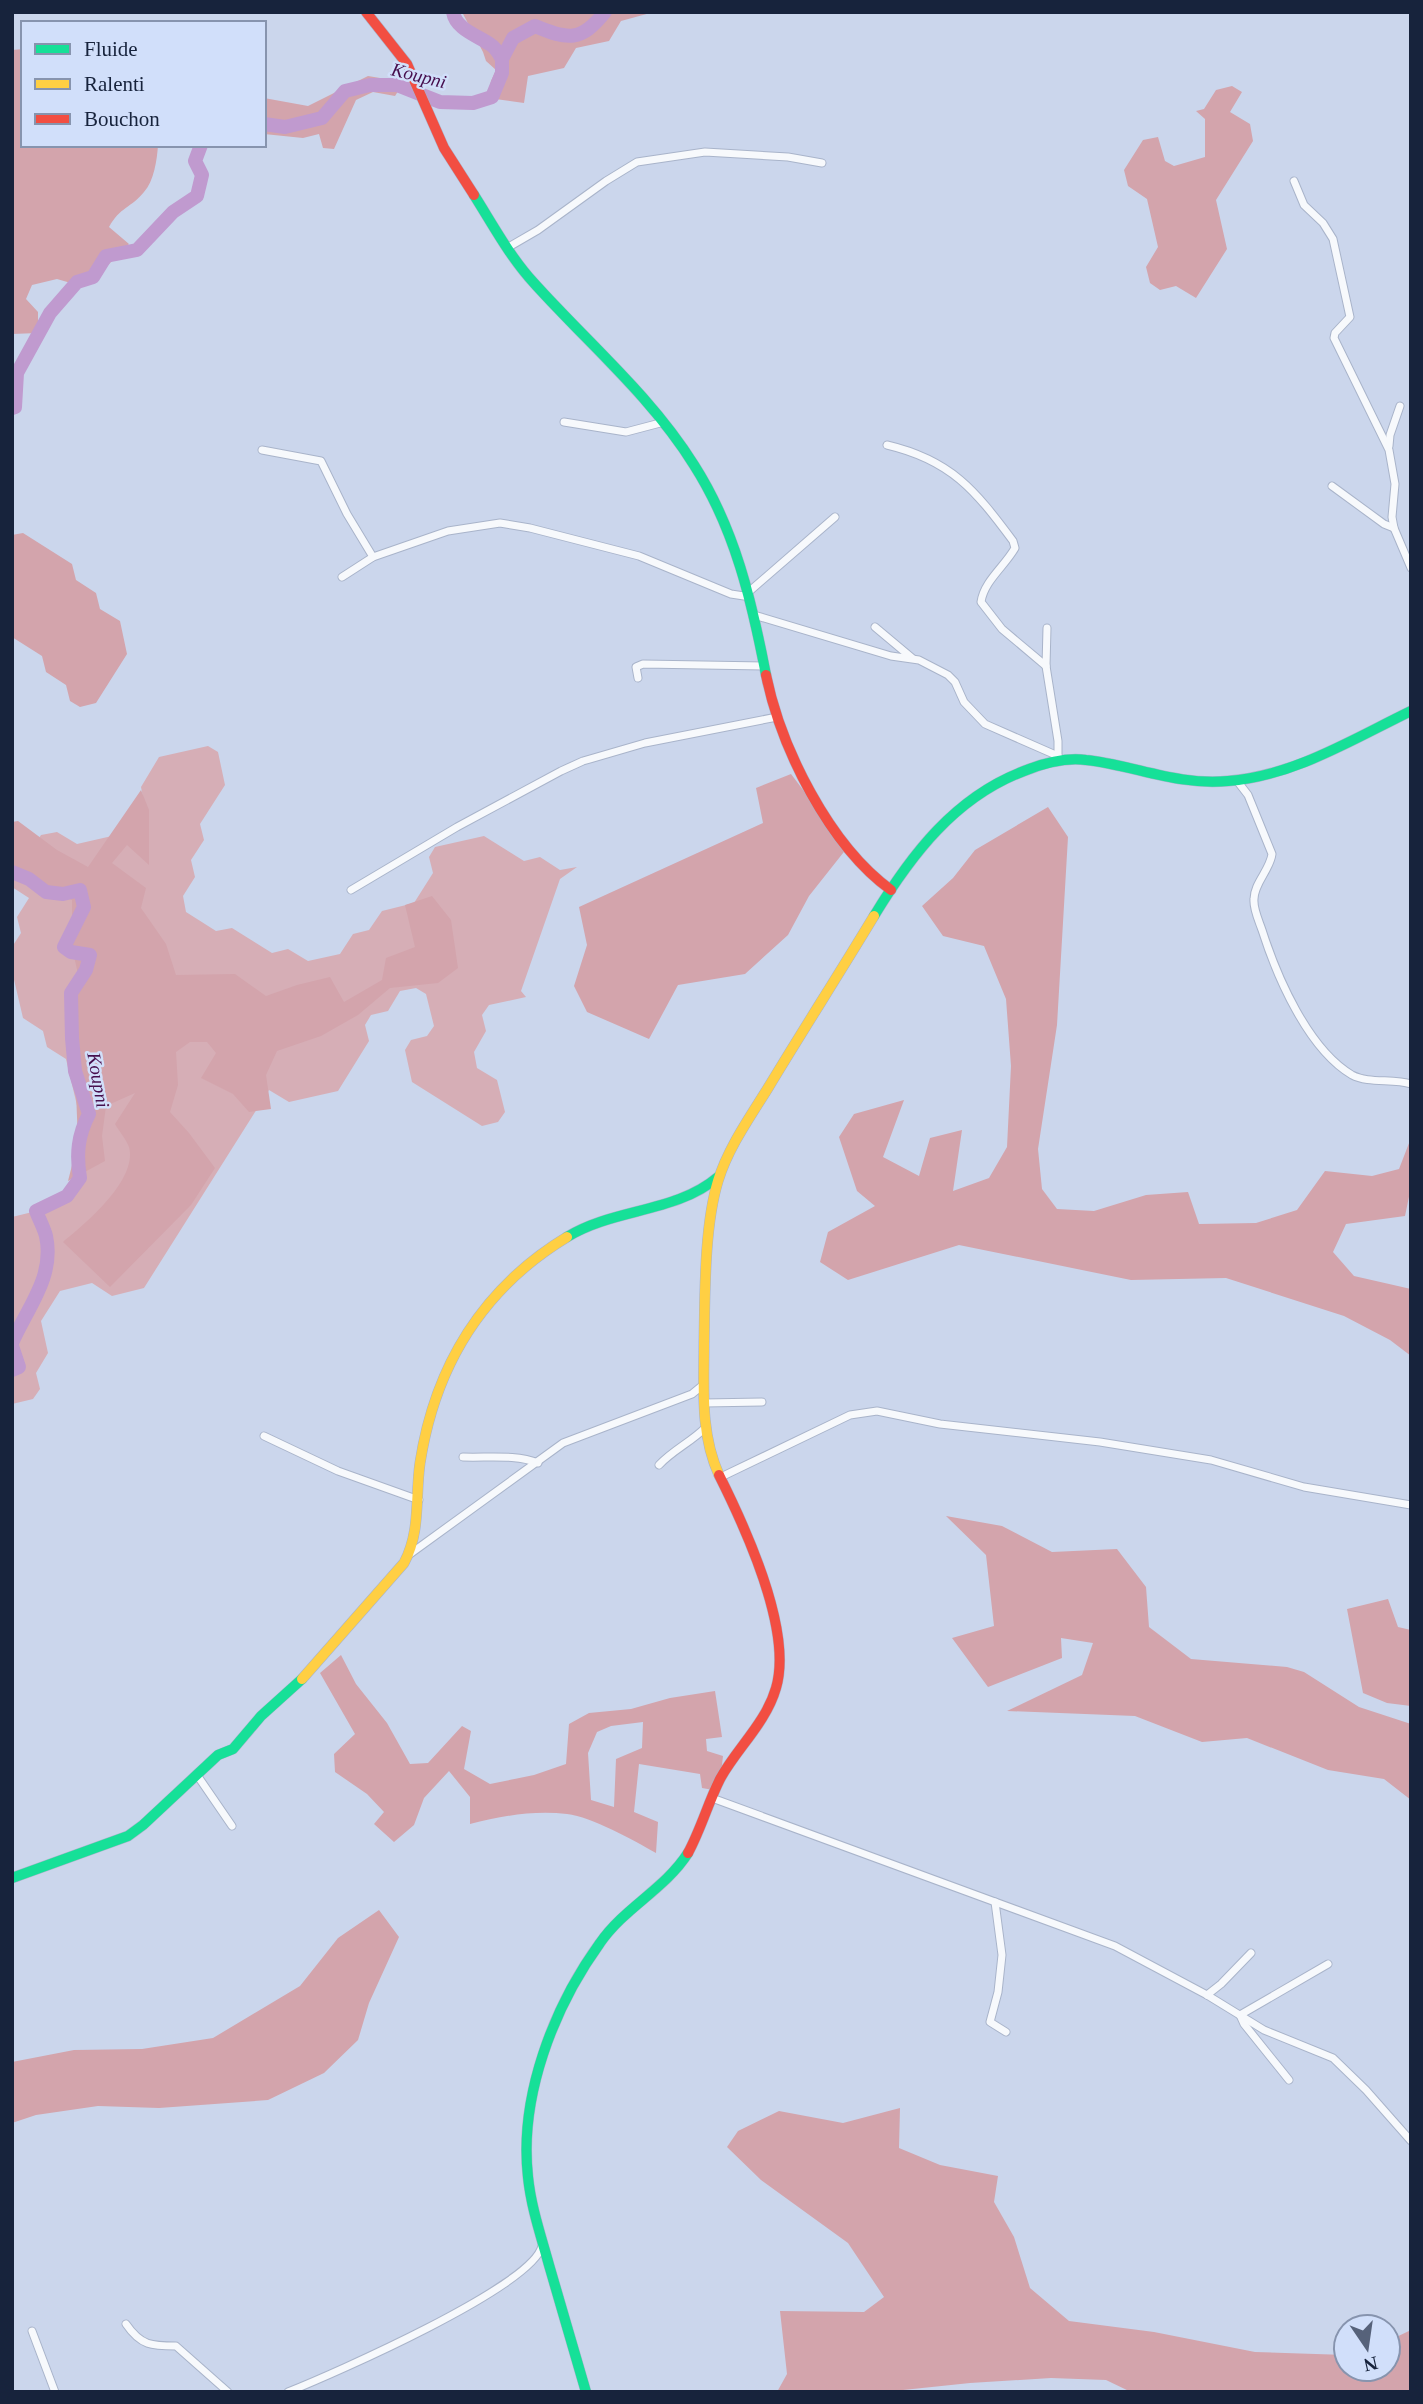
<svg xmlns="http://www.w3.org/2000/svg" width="1423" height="2404" font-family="'Times New Roman',serif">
<rect width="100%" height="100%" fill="#cbd6ec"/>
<!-- green -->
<polygon fill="#d6aeb6" points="208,746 218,752 225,785 200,824 204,840 191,860 195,877 183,896 186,912 216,931 232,928 272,953 288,949 308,961 340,954 353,934 369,930 382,911 414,903 433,873 429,857 435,847 484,836 524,861 540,857 560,870 577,867 560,879 521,991 526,997 489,1005 482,1015 486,1031 474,1052 477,1068 497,1080 505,1112 498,1122 482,1126 412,1082 405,1050 411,1040 427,1036 434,1026 426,994 416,988 400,991 388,1011 371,1015 365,1025 369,1041 338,1091 289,1102 269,1090 144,1288 112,1296 92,1283 60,1291 41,1321 48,1353 36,1373 40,1389 33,1399 12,1404 12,1217 57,1206 89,1156 66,1059 47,1047 43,1031 23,1018 12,971 12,947 21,933 17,917 29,898 12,887 12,881 41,835 57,832 77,844 125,833 144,803 141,787 159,757"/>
<!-- forest -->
<g fill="#d3a4ac" fill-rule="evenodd">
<polygon points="462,12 654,12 621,21 609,41 576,48 564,68 528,76 524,103 488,98 491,81 496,70 486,61 483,52"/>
<path d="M23,49V145H158C157,160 154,181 144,192C131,208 120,207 109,227L129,244L106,267L81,286L57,279L32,285L26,299L38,312V333L12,334V50Z"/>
<polygon points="368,76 404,82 395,96 373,92 356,100 334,149 323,148 319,134 303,138 264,134 264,98 308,106"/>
<polygon points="1232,86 1242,92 1230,112 1250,124 1253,141 1216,200 1227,249 1196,298 1176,286 1160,290 1150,283 1146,267 1158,247 1147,199 1128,186 1124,170 1143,140 1158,137 1165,161 1174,166 1205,157 1205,119 1196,111 1204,109 1216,90"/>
<polygon points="23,533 72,564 76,580 96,593 100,609 120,621 127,654 96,703 80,707 70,701 66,685 46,672 42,656 12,637 12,535"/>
<polygon points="791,774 847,848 809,896 788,935 745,974 678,985 649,1039 587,1012 574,986 587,945 579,907 763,823 756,788"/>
<path d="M141,790L149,810V865L127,845L112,863L146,888L141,908L166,944L176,975L235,974L266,996L297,985L330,977L344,1002L382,980L386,958L415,947L405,905L432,896L451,920L458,968L438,983L390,988L358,1015L321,1036L277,1051L266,1075L271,1109L249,1112L233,1094L201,1078L216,1053L207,1042H190L176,1052L178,1085L170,1112L189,1133L215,1168L191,1205L110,1287L63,1242C85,1224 138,1180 129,1147C126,1139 119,1131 115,1124L135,1093L106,1106L102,1136L105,1161L68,1181L78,1142L73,1017L79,978L72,948V900L12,871V822L18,821L57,850L88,867Z"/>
<polygon points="1048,807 1068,837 1057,1025 1038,1149 1042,1189 1057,1209 1094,1211 1146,1195 1188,1192 1199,1224 1256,1223 1297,1210 1325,1171 1372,1176 1399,1169 1411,1138 1411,1187 1405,1216 1346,1224 1333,1252 1354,1276 1411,1289 1411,1356 1390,1340 1344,1316 1226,1278 1131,1280 959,1245 848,1280 820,1262 828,1232 875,1206 857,1191 839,1137 854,1114 904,1100 883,1157 919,1176 930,1138 962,1130 953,1191 989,1178 1007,1147 1011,1066 1006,999 984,946 943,936 922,906 953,878 975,850"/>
<polygon points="946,1516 1002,1526 1052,1552 1117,1549 1146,1587 1149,1627 1191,1659 1287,1667 1304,1672 1359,1707 1411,1724 1411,1800 1384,1779 1328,1770 1247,1738 1202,1742 1135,1716 1007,1711 1082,1675 1093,1643 1061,1638 1062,1658 988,1687 952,1638 994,1626 986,1555"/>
<polygon points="1388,1599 1398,1627 1411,1630 1411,1706 1387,1703 1363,1693 1347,1609"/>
<path d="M341,1655L356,1684L387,1723L410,1764L428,1763L462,1726L471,1731L464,1769L490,1784L534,1775L566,1764L569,1724L589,1713L631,1709L670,1698L715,1691L722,1737L706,1739L707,1751L723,1756L719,1791L702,1788L700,1774L639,1764L634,1812L658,1822L656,1853C633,1840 592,1817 567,1814C534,1810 501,1816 470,1824V1797L449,1771L424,1798L414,1825L394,1842L374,1824L384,1812L367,1794L335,1772L334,1754L355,1734L320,1673ZM643,1722L642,1748L616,1759L614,1807L591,1800L588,1753L597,1732L611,1726Z"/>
<polygon points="379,1910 399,1937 369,2003 358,2040 324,2073 268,2100 159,2108 98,2106 36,2115 12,2123 12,2062 74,2050 142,2049 213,2038 300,1986 338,1938"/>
<polygon points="900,2108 899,2148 940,2165 998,2176 994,2202 1014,2237 1030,2288 1069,2321 1154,2332 1255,2352 1346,2355 1346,2369 1388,2369 1388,2341 1411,2330 1411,2392 1131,2392 1106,2380 1051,2378 970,2383 884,2392 777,2392 787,2374 780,2311 864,2312 884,2297 848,2243 761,2180 727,2147 738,2131 779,2111 843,2123"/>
</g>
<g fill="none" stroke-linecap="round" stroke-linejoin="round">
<!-- river -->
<g stroke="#c09acf" stroke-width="14">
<path d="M453,12C456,30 479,36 491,45C496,48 499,54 502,59"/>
<path d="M264,124L285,127L322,118L345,91L370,85H397L440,102L473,103L492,97L502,73V59L513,38L535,26C568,40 581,42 605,12"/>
<polyline points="12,408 15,407 17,373 50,313 77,282 93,277 106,256 137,250 173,212 197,196 202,175 195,161 201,145"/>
<path d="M12,872L29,879L46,892L63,894L80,890L84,907L64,947L71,952L90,955L86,970L71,993L72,1038L75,1071L89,1114C78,1135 76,1154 80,1178L67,1196L36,1211C39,1219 44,1228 46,1236C55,1277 27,1308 12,1343"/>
<polyline points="12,1346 19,1367 12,1370"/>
</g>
<defs>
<g id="street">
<polyline points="1294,181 1304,205 1323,223 1333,239 1350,317 1335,333 1334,338 1389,450 1395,484 1392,517 1394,528 1411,568"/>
<polyline points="507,248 538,230 606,181 637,162 705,152 788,157 822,163"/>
<polyline points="564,422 626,432 664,422"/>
<path d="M887,445C951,460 975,490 1013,541L1015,548C1005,566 984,581 981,602L1002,629L1046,666"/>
<polyline points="1389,446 1390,435 1400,406"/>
<polyline points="262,450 321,461 347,514 373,557"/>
<polyline points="1332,486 1384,524 1394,528"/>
<polyline points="342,577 373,557 448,531 500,523 530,528 639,556 731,594 744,596 835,517"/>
<polyline points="754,615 891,656 919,660 948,675 955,682 964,702 985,724 1058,756"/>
<polyline points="875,627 912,658"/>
<polyline points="1047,628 1046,666 1058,741 1058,759"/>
<polyline points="638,678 636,667 643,664 764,666"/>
<path d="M1238,782L1248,795L1272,854C1270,870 1254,883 1254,899C1253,909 1259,921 1262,930C1277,977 1308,1049 1352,1075C1369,1084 1393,1078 1411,1084"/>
<polyline points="351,890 457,827 561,771 583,761 645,743 777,717"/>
<polyline points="704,1403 762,1402"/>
<polyline points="264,1436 338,1471 419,1500"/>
<path d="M463,1457C487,1458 516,1454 538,1463"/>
<path d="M659,1465C673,1450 691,1442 705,1428"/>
<polyline points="721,1477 850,1415 877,1411 940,1424 1100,1442 1211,1460 1304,1487 1411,1505"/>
<polyline points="410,1554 563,1443 692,1394 703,1385"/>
<polyline points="197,1775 232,1826"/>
<polyline points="712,1798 1115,1946 1207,1995 1264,2030 1333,2058 1366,2090 1411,2141"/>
<polyline points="995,1902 1002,1955 998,1992 990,2022 1006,2032"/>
<polyline points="1207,1995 1221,1984 1251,1953"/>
<polyline points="1289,2080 1244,2024 1240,2015 1328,1964"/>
<path d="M126,2324C141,2346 152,2346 176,2346L228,2392"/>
<polyline points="32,2331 55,2392"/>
<path d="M288,2392C333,2374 532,2287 542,2246"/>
</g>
<g id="fast">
<path d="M474,195C493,225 510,257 534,283C588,343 651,396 694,465C735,529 752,602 766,675"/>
<path d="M874,916C911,855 955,797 1024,771C1044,763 1065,757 1086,760C1134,765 1177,786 1228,781C1294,776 1353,739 1411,711"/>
<path d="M567,1237C614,1208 676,1213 718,1177"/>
<polyline points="12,1878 128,1836 143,1825 218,1755 233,1749 261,1716 302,1679"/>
<path d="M586,2392C574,2350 561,2307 549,2265C541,2236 531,2207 528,2177C519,2097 553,2008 600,1943C624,1908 665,1889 688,1853"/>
</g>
<g id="slow">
<path d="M719,1475C700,1433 704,1389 704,1344C705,1296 704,1227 718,1181C728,1148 750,1117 768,1088C803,1030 839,974 874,916"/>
<path d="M302,1679L404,1563C421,1531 415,1498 420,1463C435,1366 483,1288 567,1237"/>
</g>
<g id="jam">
<polyline points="366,12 407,64 444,148 474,195"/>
<path d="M766,675C781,748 829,845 891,890"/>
<path d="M688,1853C701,1829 708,1803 720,1779C737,1748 766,1723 776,1688C793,1631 745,1527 719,1475"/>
</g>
</defs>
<!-- street casing -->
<use href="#street" stroke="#a9b4ca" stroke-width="9"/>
<!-- fast casing -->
<use href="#fast" stroke="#a9b4ca" stroke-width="11"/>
<!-- slow casing -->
<use href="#slow" stroke="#a9b4ca" stroke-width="11"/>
<!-- jam casing -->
<use href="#jam" stroke="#a9b4ca" stroke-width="11"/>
<!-- street -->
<use href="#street" stroke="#f7f9fc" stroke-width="7"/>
<!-- fast -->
<use href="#fast" stroke="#16e098" stroke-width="10"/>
<!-- slow -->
<use href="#slow" stroke="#ffcf43" stroke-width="10"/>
<!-- jam -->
<use href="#jam" stroke="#f24e42" stroke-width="10"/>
</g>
<g text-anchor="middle" stroke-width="5" stroke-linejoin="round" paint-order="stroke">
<!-- water labels -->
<g font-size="19" font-style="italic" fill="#460e4d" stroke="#d1dffa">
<text transform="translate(419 75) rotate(14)" y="7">Koupni</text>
<text transform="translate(99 1080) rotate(80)" y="7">Koupni</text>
</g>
</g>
<!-- border -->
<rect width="1423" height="2404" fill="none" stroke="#17233c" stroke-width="28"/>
<!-- legend -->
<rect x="21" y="21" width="245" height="126" fill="#d1dffa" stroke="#8794ae" stroke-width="2"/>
<rect x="35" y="44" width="35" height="10" fill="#16e098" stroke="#8794ae" stroke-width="2"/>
<text x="84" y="56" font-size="21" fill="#17233c">Fluide</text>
<rect x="35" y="79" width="35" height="10" fill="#ffcf43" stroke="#8794ae" stroke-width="2"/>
<text x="84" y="91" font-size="21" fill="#17233c">Ralenti</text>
<rect x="35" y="114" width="35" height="10" fill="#f24e42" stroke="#8794ae" stroke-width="2"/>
<text x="84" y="126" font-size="21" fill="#17233c">Bouchon</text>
<!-- north arrow -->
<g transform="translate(1367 2348) rotate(167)"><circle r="33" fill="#d1dffa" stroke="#8794ae" stroke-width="2"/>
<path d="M0-5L12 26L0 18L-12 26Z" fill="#56627a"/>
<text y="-10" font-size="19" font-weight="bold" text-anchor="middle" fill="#17233c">N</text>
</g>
</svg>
